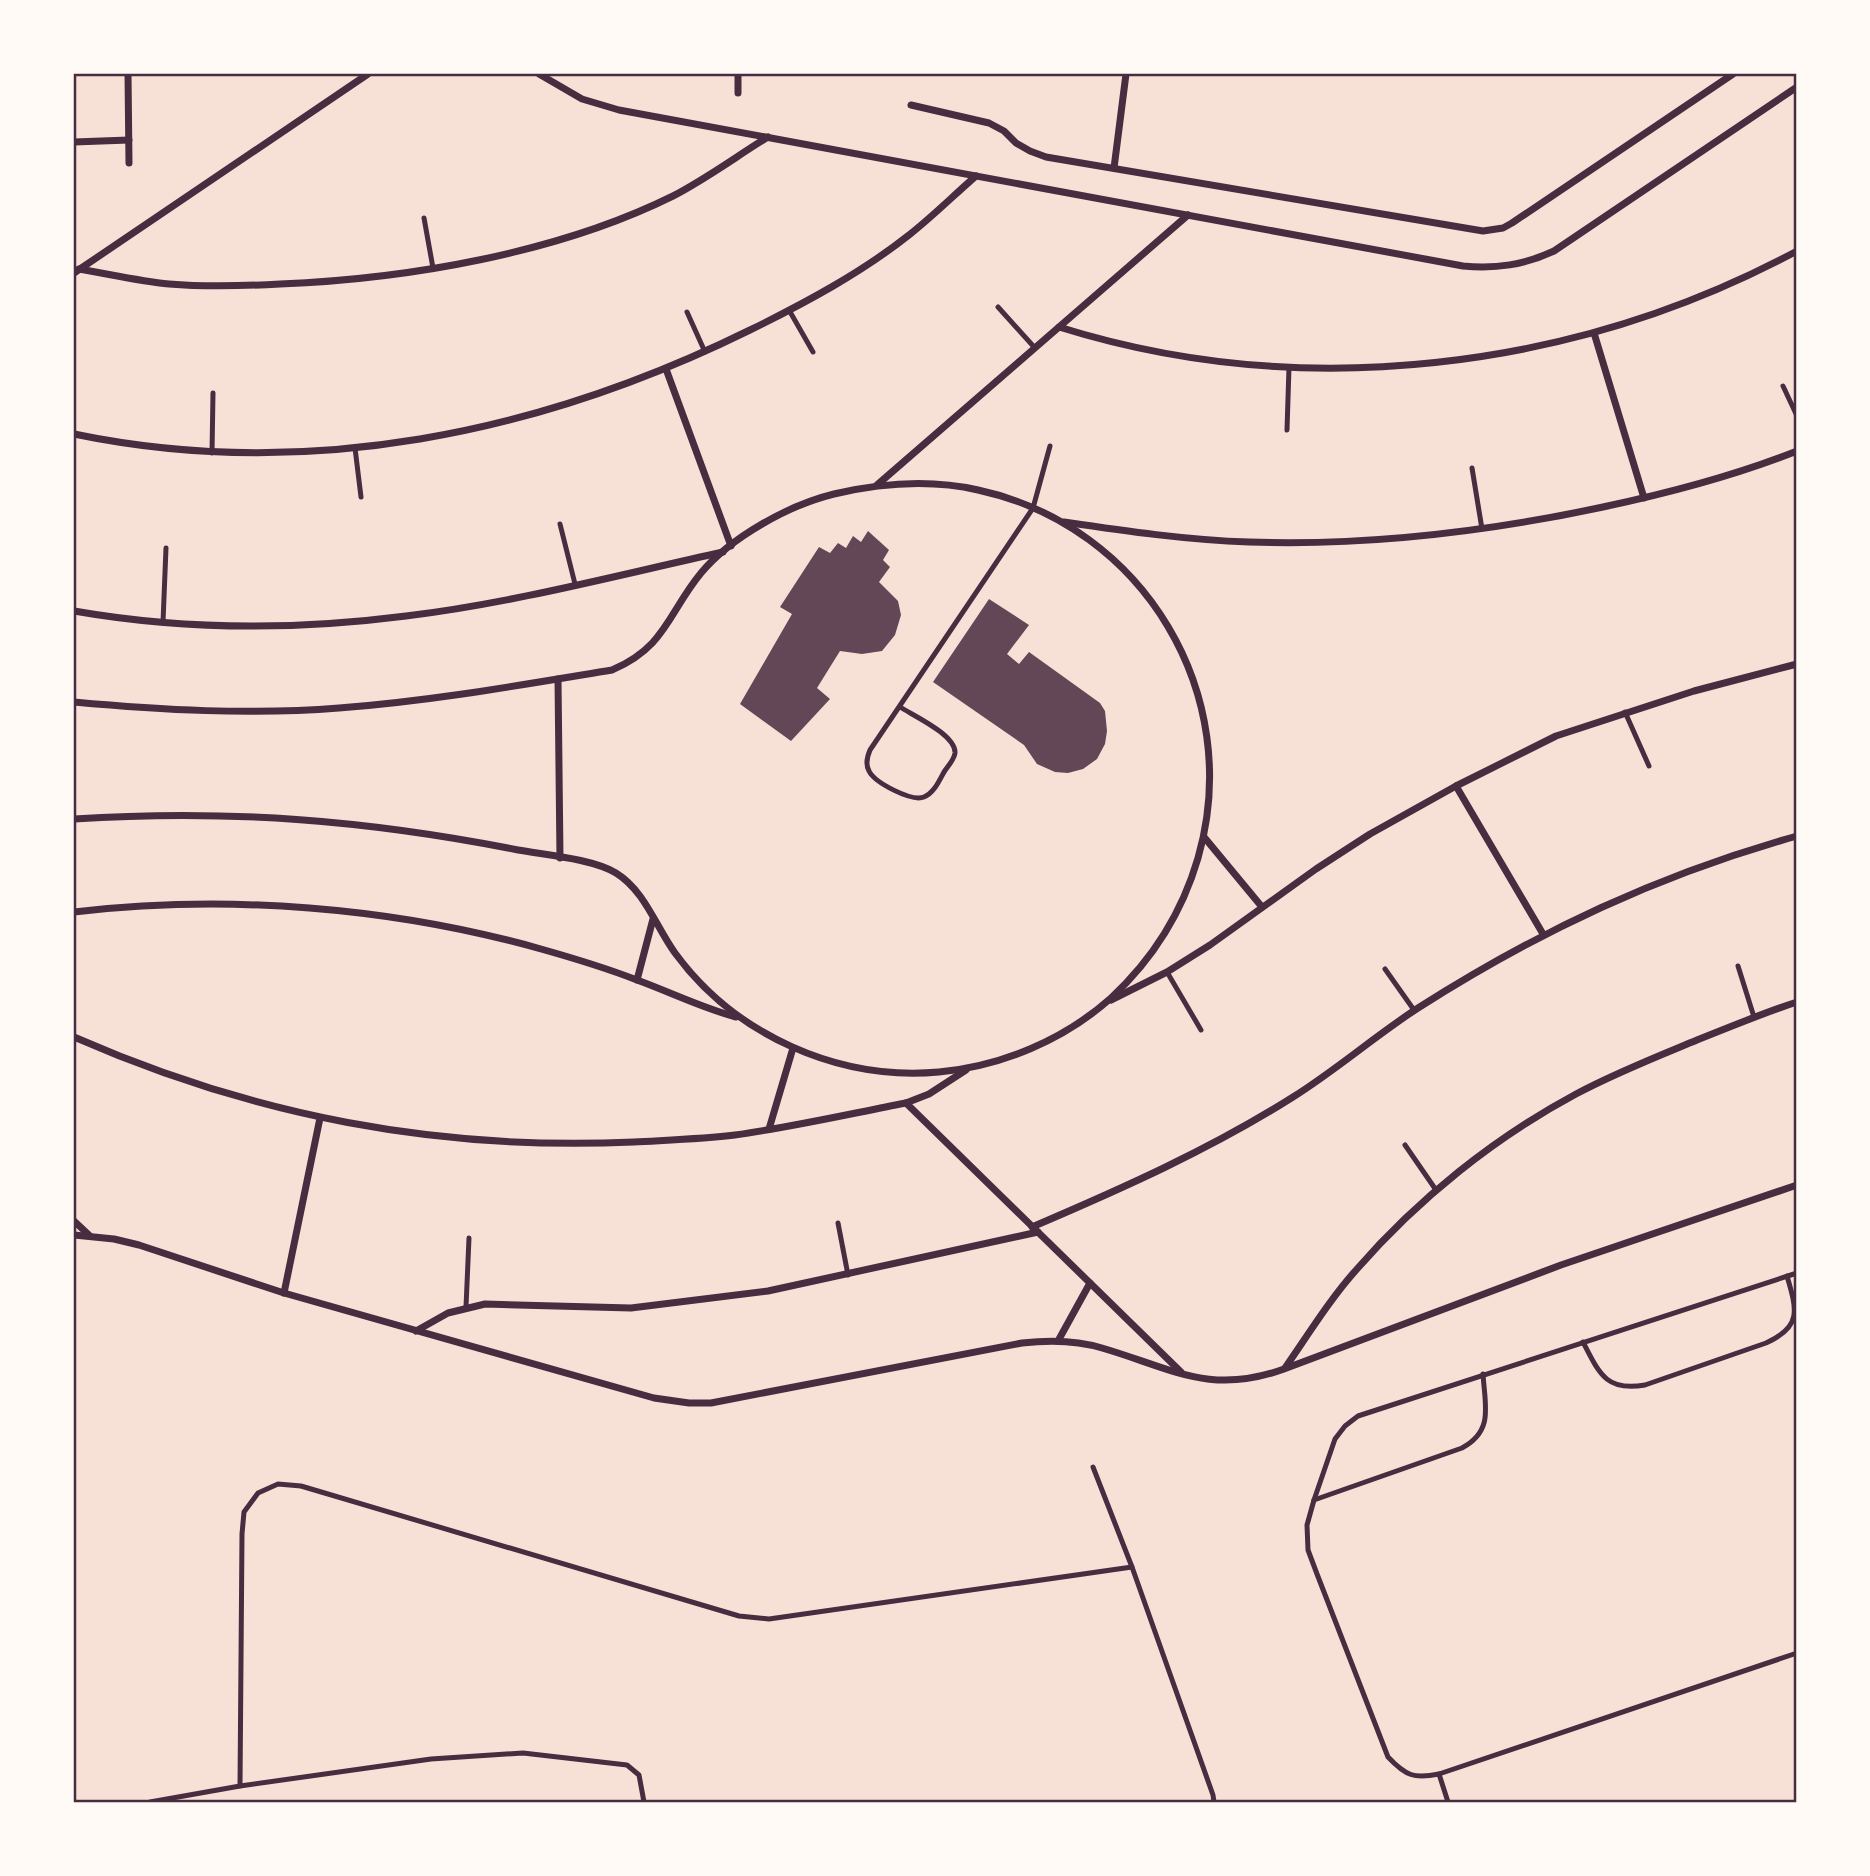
<svg xmlns="http://www.w3.org/2000/svg" width="1870" height="1876" font-family="Overpass,sans-serif">
<rect width="100%" height="100%" fill="#f7e1d7"/>
<!-- building -->
<g fill="#644757">
<polygon points="868,531 889,550 883,560 890,567 879,582 898,601 901,615 895,635 882,651 862,654 840,651 817,688 830,699 791,741 740,704 792,614 780,607 819,547 830,553 838,543 846,548 853,536 861,542"/>
<polygon points="989,599 1029,625 1007,654 1019,664 1029,652 1100,703 1105,711 1107,731 1105,744 1097,759 1083,769 1068,773 1055,772 1037,764 1024,745 933,682"/>
</g>
<g fill="none" stroke-linecap="round" stroke-linejoin="round">
<!-- service -->
<g stroke="#4a2c40" stroke-width="5">
<polyline points="424,218 433,268"/>
<polyline points="998,307 1035,348"/>
<polyline points="789,310 813,352"/>
<polyline points="687,312 705,352"/>
<polyline points="1783,386 1797,416"/>
<polyline points="1287,430 1289,367"/>
<polyline points="355,448 361,497"/>
<polyline points="212,453 213,393"/>
<polyline points="1472,468 1482,529"/>
<polyline points="560,524 575,584"/>
<polyline points="163,622 166,548"/>
<path d="M900,707C914,716 956,735 955,753C954,760 948,766 944,772C939,781 934,793 924,797C912,802 875,783 869,771C865,764 867,757 870,750L1033,508L1050,446"/>
<polyline points="1625,712 1649,766"/>
<polyline points="1738,966 1754,1017"/>
<polyline points="1385,969 1414,1010"/>
<polyline points="1167,972 1201,1030"/>
<polyline points="1405,1145 1436,1190"/>
<polyline points="838,1223 848,1275"/>
<path d="M1797,1273L1358,1416L1345,1426L1335,1439L1314,1500L1307,1525L1308,1550L1317,1574L1388,1757C1406,1776 1414,1779 1439,1774L1797,1653"/>
<polyline points="466,1307 469,1238"/>
<path d="M1583,1342C1599,1373 1606,1392 1645,1385L1766,1343C1802,1327 1797,1310 1787,1276"/>
<polyline points="1093,1467 1132,1567 1213,1795 1214,1802"/>
<path d="M1314,1500L1462,1448C1494,1431 1485,1406 1483,1374"/>
<polyline points="1439,1774 1448,1802"/>
<polyline points="240,1786 242,1534 244,1512 258,1493 278,1484 301,1486 739,1616 769,1619 1132,1567"/>
<polyline points="150,1802 240,1786 431,1759 523,1753 627,1765 639,1775 644,1802"/>
</g>
<!-- minor -->
<g stroke="#4a2c40" stroke-width="7">
<polyline points="128,74 129,163"/>
<path d="M539,74L582,99L619,110L1463,266C1496,269 1524,265 1554,251L1797,87"/>
<polyline points="738,74 738,93"/>
<polyline points="911,105 989,123 1004,131 1016,143 1030,151 1046,157 1483,231 1503,228 1512,223 1733,74"/>
<polyline points="74,142 129,140"/>
<polyline points="1114,168 1126,74"/>
<path d="M79,269C109,274 139,281 169,284C205,287 244,286 280,284C408,279 558,253 673,196C706,179 737,156 768,137"/>
<polyline points="74,273 368,74"/>
<path d="M1059,327C1302,403 1573,371 1797,251"/>
<polyline points="1594,333 1644,498"/>
<polyline points="666,369 731,546"/>
<path d="M74,434C306,482 539,434 750,330C805,303 861,273 909,235C932,217 954,195 976,176"/>
<polyline points="877,485 1188,215"/>
<path d="M1064,522C1125,531 1187,540 1249,542C1368,546 1486,532 1603,507C1669,493 1734,476 1797,451"/>
<path d="M74,611C183,630 297,630 406,616C513,603 618,575 723,552"/>
<polyline points="558,679 560,858"/>
<path d="M74,702C161,710 250,715 339,708C431,701 521,685 612,670C666,647 668,613 701,573C731,537 789,505 834,494C881,483 930,479 978,490C1144,526 1245,695 1198,858C1182,913 1153,959 1111,998C1064,1040 1002,1066 939,1072C838,1081 735,1035 675,953C656,927 645,891 616,873C593,859 546,855 518,850C367,820 227,809 74,819"/>
<polyline points="1456,786 1543,934"/>
<polyline points="1204,837 1262,907"/>
<path d="M74,912C228,894 392,907 541,949C573,958 606,968 637,980C670,992 702,1008 736,1017"/>
<polyline points="637,980 653,919"/>
<polyline points="1111,1000 1167,972 1210,945 1316,869 1370,834 1456,786 1556,736 1694,691 1797,664"/>
<path d="M74,1037C254,1116 437,1151 634,1142C668,1140 702,1139 735,1135C792,1127 849,1114 906,1103L929,1094L966,1070"/>
<polyline points="906,1103 1181,1372"/>
<polyline points="769,1129 793,1048"/>
<polyline points="74,1221 89,1235"/>
<path d="M1032,1227C1121,1189 1211,1149 1293,1097C1336,1070 1375,1036 1418,1008C1539,931 1658,875 1797,836"/>
<path d="M74,1235L114,1239L139,1245L284,1293L654,1398L689,1403H711L1022,1343C1048,1340 1076,1340 1102,1348C1171,1368 1210,1396 1284,1369L1561,1265L1797,1185"/>
<polyline points="284,1293 320,1118"/>
<polyline points="416,1331 448,1313 485,1304 631,1308 768,1291 1038,1232"/>
<polyline points="1058,1341 1090,1283"/>
<path d="M1285,1368C1308,1335 1330,1299 1357,1269C1418,1199 1494,1138 1576,1094C1615,1073 1656,1057 1697,1040C1730,1027 1763,1013 1797,1002"/>
</g>
</g>
<!-- border -->
<rect width="1870" height="1876" fill="none" stroke="#fffaf5" stroke-width="150"/>
<rect x="75" y="75" width="1720" height="1726" fill="none" stroke="#4a2c40" stroke-width="2.5"/>
</svg>
